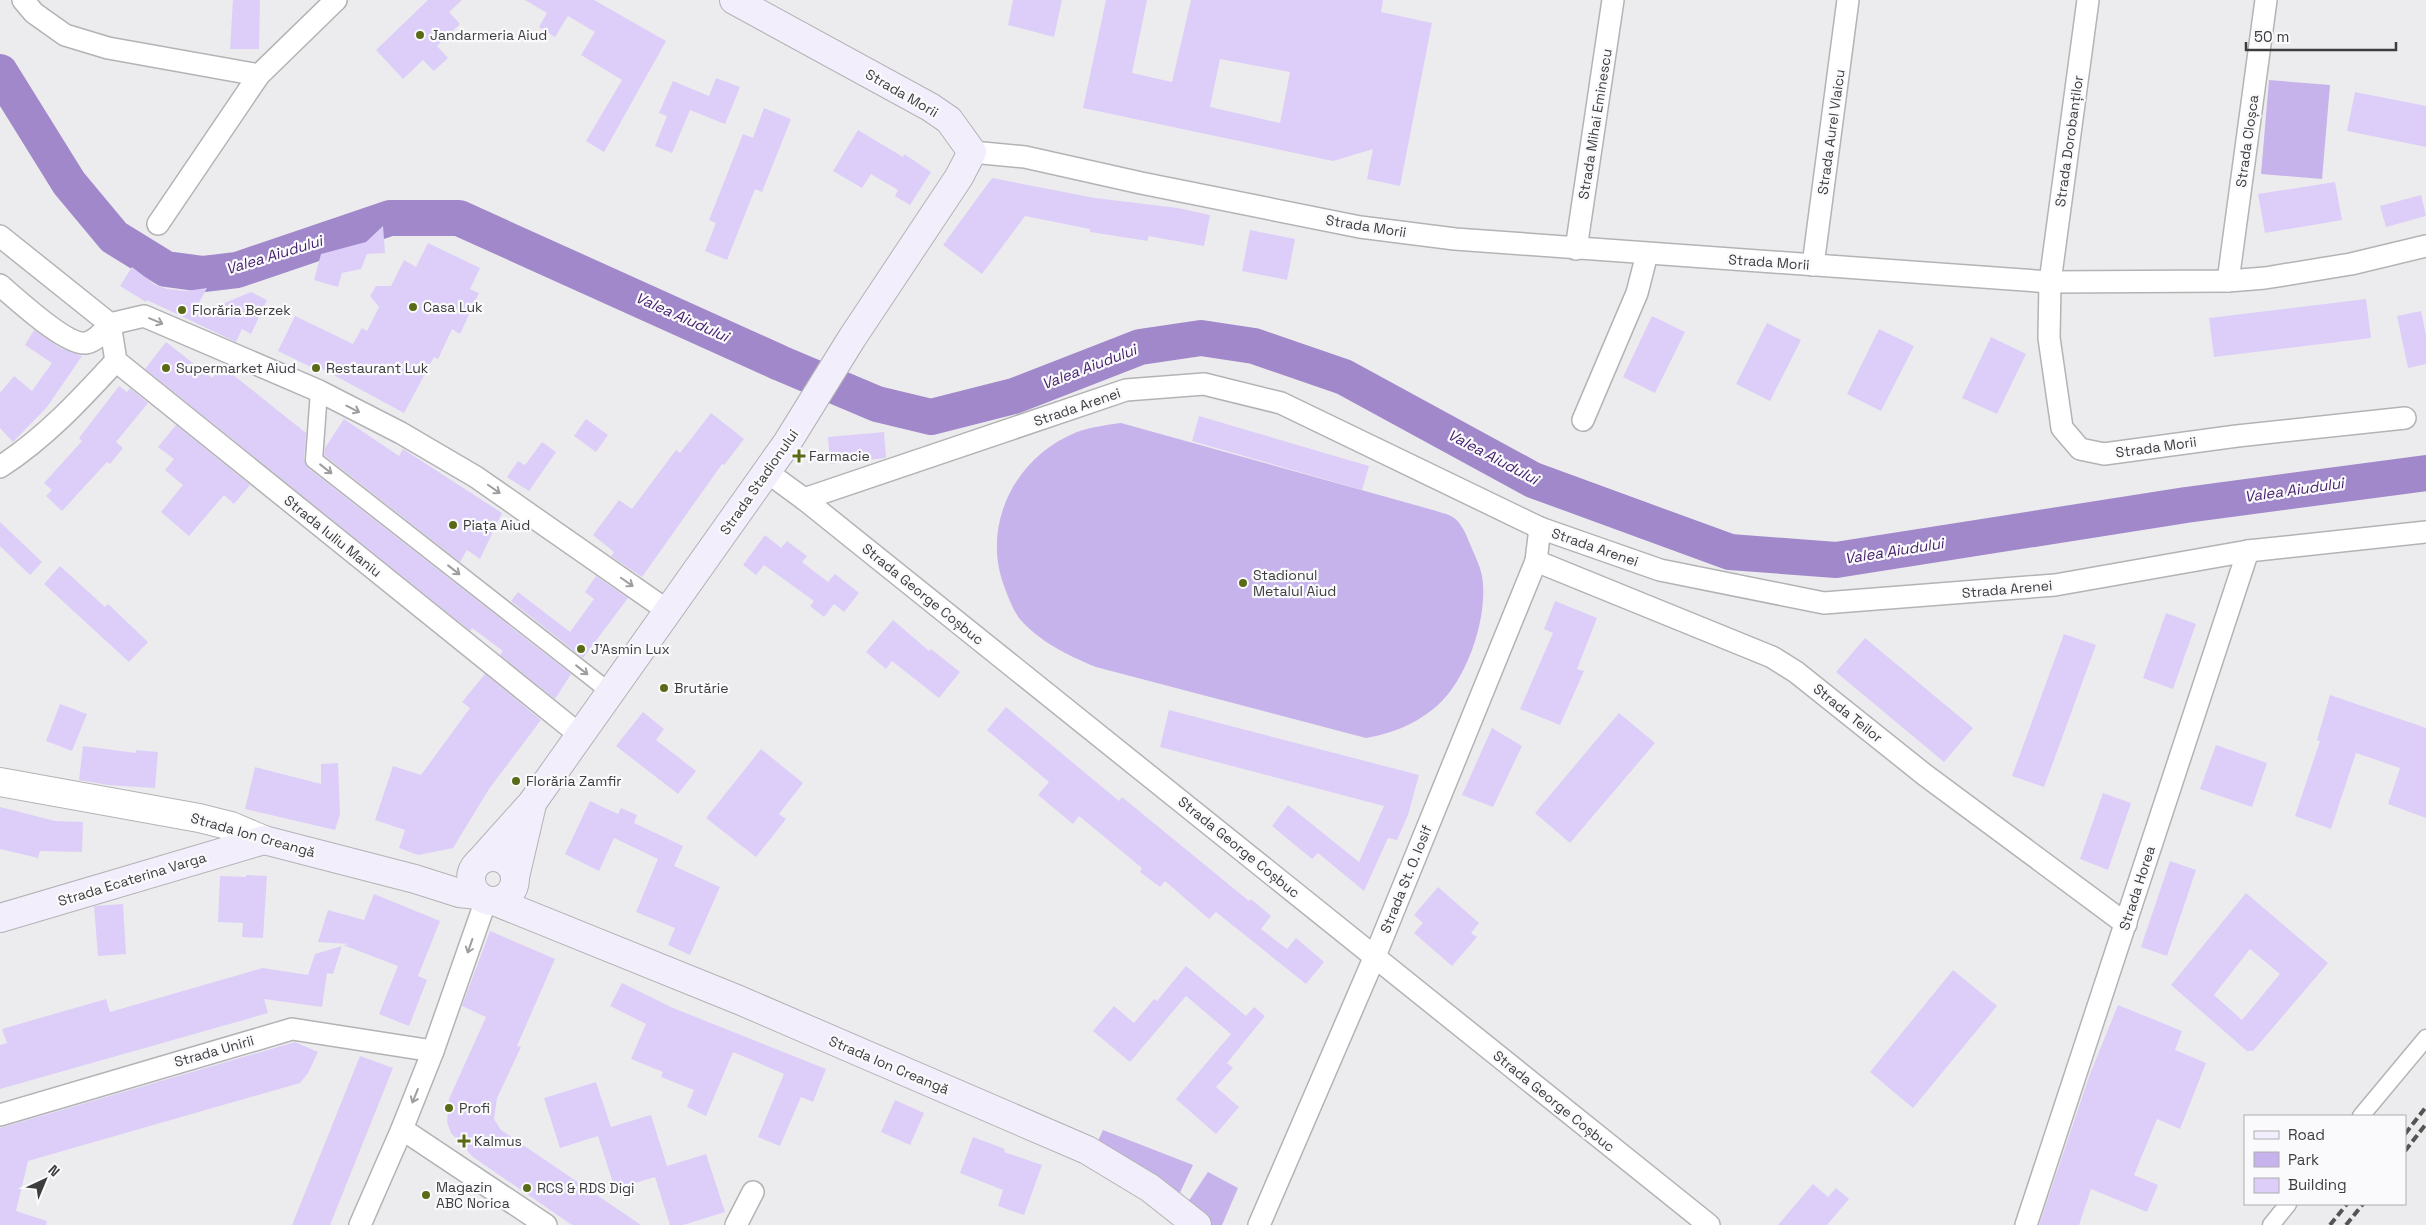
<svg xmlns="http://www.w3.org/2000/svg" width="2426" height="1225" font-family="'Space Grotesk',sans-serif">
<rect width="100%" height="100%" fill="#ececee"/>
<!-- green -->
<g fill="#c7b3eb">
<polygon points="2269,80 2330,85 2322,179 2261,174"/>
<path d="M1121,423L1433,510C1438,512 1445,513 1451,516C1461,521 1466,534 1470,544C1474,554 1480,565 1482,576C1489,617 1466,685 1432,710C1413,725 1390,734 1366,738L1096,667C1069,656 1038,641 1019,618C1012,608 1006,592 1002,580C983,520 1018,455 1077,432C1091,427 1106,425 1121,423Z"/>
<polygon points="1103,1130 1193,1165 1176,1201 1096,1145"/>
<polygon points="1208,1172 1238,1188 1222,1225 1206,1225 1184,1208"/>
</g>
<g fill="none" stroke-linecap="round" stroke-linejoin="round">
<!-- river -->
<polyline stroke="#a188ca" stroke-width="36" points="0,72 69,183 114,237 166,269 203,274 237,270 390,218 459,218 780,363 877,404 931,417 1014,396 1140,347 1201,338 1254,346 1344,377 1533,480 1730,552 1836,560 2186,505 2426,473"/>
</g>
<!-- building -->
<g fill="#ddcef9" fill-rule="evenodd">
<polygon points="233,0 260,0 259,49 230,49"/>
<polygon points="428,0 462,0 449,12 460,24 437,46 448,58 434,71 423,60 403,79 376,50"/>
<polygon points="525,0 594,0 666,41 604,152 586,141 622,80 581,55 595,32 568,16 555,37 539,27 547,13"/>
<polygon points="1013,0 1062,0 1054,37 1008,25"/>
<path d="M1106,0H1147L1132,73L1172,82L1191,0H1383L1381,12L1432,23L1400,186L1367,179L1373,149L1333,161L1083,108ZM1220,59L1290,72L1280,123L1210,107Z"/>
<polygon points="716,78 740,87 725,124 690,110 672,153 655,146 667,116 659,113 673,81 709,96"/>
<polygon points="2355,92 2426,106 2426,147 2347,131"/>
<polygon points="764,108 791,119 762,192 755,189 727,260 705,251 716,223 709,220 743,134 753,138"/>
<polygon points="858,130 903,157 904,154 931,172 910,205 895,196 898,190 871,174 862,188 833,171"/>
<polygon points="992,178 1095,198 1178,208 1210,215 1204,246 1148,236 1148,241 1090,232 1090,229 1025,216 982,274 943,245"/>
<polygon points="2335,182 2342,220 2265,233 2258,194"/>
<polygon points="2421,195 2426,216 2386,227 2380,206"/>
<polygon points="383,226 385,253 367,254 361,269 342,273 338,287 314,280 321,254 366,242"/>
<polygon points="1250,230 1295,239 1287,280 1242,271"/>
<polygon points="428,243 480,268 470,289 479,293 460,334 452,329 438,359 434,357 404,413 317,366 315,369 278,351 295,316 353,344 362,328 367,331 379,307 370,296 376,286 391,286 404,260 416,267"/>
<polygon points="132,267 154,284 167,289 186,291 207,288 191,317 251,292 267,300 251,334 242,329 236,342 147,300 146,302 120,286"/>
<polygon points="2366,299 2371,338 2214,357 2209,318"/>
<polygon points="2421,311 2426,335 2426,364 2408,368 2397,316"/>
<polygon points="1652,316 1685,332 1655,393 1623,377"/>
<polygon points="1767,323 1801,340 1770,401 1736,384"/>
<polygon points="1879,329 1914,346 1881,411 1847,394"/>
<polygon points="34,330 60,348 82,356 47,407 13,442 0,428 0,393 14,376 32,391 52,363 25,345"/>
<polygon points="1991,337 2026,354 1997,414 1962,398"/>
<polygon points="166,342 212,378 222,366 306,433 304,460 308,468 571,674 555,699 500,655 503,651 472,628 470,631 145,369"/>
<polygon points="119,386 127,392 130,388 148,403 116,442 123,448 110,464 107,462 62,511 46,496 52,490 44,483 82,441 79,438"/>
<polygon points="711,413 744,439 724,465 722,464 642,577 611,556 614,552 593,535 619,500 632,509 676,450 680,453"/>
<polygon points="1199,416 1369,466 1362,490 1192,441"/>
<polygon points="344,419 399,456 403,449 502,513 480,559 467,550 460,562 324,455 325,448"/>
<polygon points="586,419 608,435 596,452 574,436"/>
<polygon points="176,425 250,485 234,504 224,495 189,536 161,512 183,485 165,470 174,459 158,447"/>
<polygon points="884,432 886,458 830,464 828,437"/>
<polygon points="542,442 556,452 529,491 507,477 518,461 525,465"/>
<polygon points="0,522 42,562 30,575 0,546"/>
<polygon points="765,535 781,548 787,541 807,556 802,562 828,582 835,574 859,593 844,612 834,604 824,617 810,606 814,601 764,565 756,575 743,565"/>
<polygon points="60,566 105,607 108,604 148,642 129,662 44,584"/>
<polygon points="596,576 628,598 583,658 511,601 518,592 570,632 594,599 585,592"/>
<polygon points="1555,601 1597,618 1577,669 1584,671 1560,725 1520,709 1553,633 1544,629"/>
<polygon points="2166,613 2196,624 2173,689 2143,678"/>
<polygon points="893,620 929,651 931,649 960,672 939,698 892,661 886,669 866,652"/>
<polygon points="2064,634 2096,645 2044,787 2012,776"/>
<polygon points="1865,638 1973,728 1944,762 1836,672"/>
<polygon points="485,674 541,720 489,789 453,848 418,855 399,848 405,830 375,820 393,766 421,775 470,708 462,702"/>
<polygon points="2330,695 2426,728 2426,818 2388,804 2400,768 2356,753 2331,829 2295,816 2320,741 2317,740"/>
<polygon points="60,704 87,714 72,751 46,741"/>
<polygon points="1006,707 1119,801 1122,797 1249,901 1251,899 1271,916 1261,929 1287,949 1296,938 1324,962 1306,984 1216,912 1209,919 1165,881 1160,887 1140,872 1142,868 1079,816 1073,824 1038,795 1049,782 987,730"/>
<polygon points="1169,710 1419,775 1408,815 1397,840 1388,838 1364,891 1318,853 1312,859 1272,826 1288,805 1359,862 1384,806 1160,747"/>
<polygon points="643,712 664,729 656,740 696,771 678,794 616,746"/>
<polygon points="1619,713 1655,743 1570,843 1535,813"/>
<polygon points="1492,728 1522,746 1493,807 1462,795"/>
<polygon points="2216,745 2267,763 2252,807 2200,789"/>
<polygon points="83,746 136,753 136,750 158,752 155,788 108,785 79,780"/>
<polygon points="761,749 803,783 779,814 786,819 756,857 706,818"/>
<polygon points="338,763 340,814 335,830 245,809 255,767 321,784 321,764"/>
<polygon points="2103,793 2131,803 2108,870 2080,859"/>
<polygon points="590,801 618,814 621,808 637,815 634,823 683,846 674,866 720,887 690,955 668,945 675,928 636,912 658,859 614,838 599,871 565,854"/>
<polygon points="0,807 55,821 83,822 82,852 40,851 38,858 0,849"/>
<polygon points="2170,861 2196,870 2167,956 2141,947"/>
<polygon points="246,875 267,876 263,938 242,937 243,923 218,922 220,876 246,877"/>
<polygon points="1438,887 1479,923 1471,933 1477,937 1452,966 1414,933 1423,923 1414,915"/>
<path d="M2246,893L2328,963L2253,1051H2247L2171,985ZM2250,949L2280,974L2242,1020L2214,995Z"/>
<polygon points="374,894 440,921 418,976 427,980 409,1026 379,1014 398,966 343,945 350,944 318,942 328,910 364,920"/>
<polygon points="123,904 126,954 98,956 94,906"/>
<polygon points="490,931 555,959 517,1046 521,1047 497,1098 494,1119 501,1130 641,1225 572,1225 473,1157 451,1133 447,1122 449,1099 486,1017 462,1006"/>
<polygon points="342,946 333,974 327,973 322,1007 264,999 268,1013 0,1089 0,1045 7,1043 2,1029 106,999 110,1012 263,968 308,975 315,954"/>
<polygon points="1186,966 1246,1016 1254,1007 1265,1016 1227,1063 1233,1068 1216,1087 1239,1107 1216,1134 1176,1099 1231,1034 1186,996 1130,1062 1093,1031 1114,1006 1134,1023 1154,999 1157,1001"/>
<polygon points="1953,970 1997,1006 1913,1108 1870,1072"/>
<polygon points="622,983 673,1008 826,1069 813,1102 801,1097 780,1146 758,1137 784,1074 733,1052 706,1116 687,1107 694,1090 661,1077 663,1072 631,1059 646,1024 610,1006"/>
<polygon points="2118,1005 2182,1031 2175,1050 2206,1063 2180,1129 2157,1119 2134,1175 2158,1185 2147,1212 2091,1189 2079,1225 2039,1225 2090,1074"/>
<polygon points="295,1042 318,1052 308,1073 300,1083 28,1161 16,1211 47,1221 46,1225 0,1225 0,1128"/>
<polygon points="360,1056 393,1068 330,1225 292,1225"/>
<polygon points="596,1082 611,1127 651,1115 667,1166 706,1154 725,1212 683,1225 670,1225 655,1177 615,1189 598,1136 560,1148 544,1098"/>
<polygon points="895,1100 924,1113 910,1145 881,1132"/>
<polygon points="973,1137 1005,1149 1004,1152 1042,1165 1024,1215 998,1206 1003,1190 960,1173"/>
<polygon points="1813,1184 1828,1197 1836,1188 1849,1199 1827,1225 1778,1225"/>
</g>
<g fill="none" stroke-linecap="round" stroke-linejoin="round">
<defs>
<g id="pedestrian">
<polyline points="319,391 314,460 610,692"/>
<polyline points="2361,1116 2426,1038"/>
<polyline points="2271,1225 2288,1204"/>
</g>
<g id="minor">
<polyline points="23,0 34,13 65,35 108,48 259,75"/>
<polyline points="2088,0 2050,282 2049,338 2062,428 2080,449 2104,454 2237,436 2405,418"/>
<polyline points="972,152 1025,157 1141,183 1360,227 1455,239 2050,282 2228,281 2265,278 2351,264 2426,246"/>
<polyline points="158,224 259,75 336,0"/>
<polyline points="0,236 110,324 116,361 580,735"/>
<polyline points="1576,249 1613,0"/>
<polyline points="1813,265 1848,0"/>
<polyline points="2228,281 2266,0"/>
<path d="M0,285C15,298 67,346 86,343C96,341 103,332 110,324"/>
<polyline points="110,324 144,316 319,391 401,433 476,477 668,611"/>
<polyline points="1583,420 1637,293 1647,254"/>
<path d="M0,467C45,438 80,400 116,361"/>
<polyline points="767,472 804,499 1709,1225"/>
<polyline points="804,499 1126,390 1204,384 1281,403 1540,528 1660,570 1824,603 2055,585 2248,551 2426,532"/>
<polyline points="1536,561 1772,657 1796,672 1925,775 2126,924"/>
<polyline points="0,1115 292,1029 433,1051"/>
<polyline points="402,1129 546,1225"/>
<polyline points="360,1225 402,1129 433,1051 486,900"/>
<polyline points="736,1225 753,1192"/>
<polyline points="1259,1225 1375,956 1536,561 1540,528"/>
<polyline points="2026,1225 2248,551"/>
</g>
<polyline id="tertiary" points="0,782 199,818 231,826 264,840"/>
<g id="secondary">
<circle cx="493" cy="879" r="22"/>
<polyline points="480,861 532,803 787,443 852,338 959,177 972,152 949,120 930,107 734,0"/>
<polyline points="515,877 532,804"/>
<polyline points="494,901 739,1000 1087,1150 1150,1188 1197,1225"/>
<polyline points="0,918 264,840 415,879 459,893 478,895"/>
</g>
</defs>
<!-- pedestrian casing -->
<use href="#pedestrian" stroke="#b3b2b5" stroke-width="19"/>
<!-- minor casing -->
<use href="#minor" stroke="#b3b2b5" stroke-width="24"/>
<!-- tertiary casing -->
<use href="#tertiary" stroke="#b3b2b5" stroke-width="30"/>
<!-- secondary casing -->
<use href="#secondary" stroke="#b3b2b5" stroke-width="30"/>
<!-- pedestrian -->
<use href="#pedestrian" stroke="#fff" stroke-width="16"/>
<!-- minor -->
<use href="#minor" stroke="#fff" stroke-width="21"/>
<!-- tertiary -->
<use href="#tertiary" stroke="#fff" stroke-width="28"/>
<!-- secondary -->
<use href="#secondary" stroke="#f3eefc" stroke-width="28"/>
<!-- rail -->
<g stroke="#545455" stroke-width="4" stroke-dasharray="8 4" stroke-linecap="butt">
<polyline points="2405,1134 2426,1107"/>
<polyline points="2405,1151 2426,1124"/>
<polyline points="2330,1225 2347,1204"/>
<polyline points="2346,1225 2363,1204"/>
</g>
</g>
<!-- one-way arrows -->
<defs><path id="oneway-shaft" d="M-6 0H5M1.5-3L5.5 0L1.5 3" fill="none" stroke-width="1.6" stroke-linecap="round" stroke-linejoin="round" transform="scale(1.25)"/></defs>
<g stroke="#9e9e9e">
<use href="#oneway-shaft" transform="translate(156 321) rotate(23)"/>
<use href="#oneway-shaft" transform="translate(353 409) rotate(27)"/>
<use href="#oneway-shaft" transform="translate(326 469) rotate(38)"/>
<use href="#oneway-shaft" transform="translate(494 489) rotate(35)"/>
<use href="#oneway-shaft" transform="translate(454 570) rotate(38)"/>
<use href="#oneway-shaft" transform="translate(627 582) rotate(35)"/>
<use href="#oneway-shaft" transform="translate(582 670) rotate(38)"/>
<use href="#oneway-shaft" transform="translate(470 946) rotate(109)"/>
<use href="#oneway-shaft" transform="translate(415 1096) rotate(112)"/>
</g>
<!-- markers -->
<g fill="#5a6b18" stroke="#faf9fc" stroke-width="2">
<circle cx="420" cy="35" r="5"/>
<circle cx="413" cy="307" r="5"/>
<circle cx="182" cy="310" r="5"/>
<circle cx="166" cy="368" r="5"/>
<circle cx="316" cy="368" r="5"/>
<path d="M796.5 448.5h5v5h5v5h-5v5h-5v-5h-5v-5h5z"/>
<circle cx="453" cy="525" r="5"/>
<circle cx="1243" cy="583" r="5"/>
<circle cx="581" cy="649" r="5"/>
<circle cx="664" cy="688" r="5"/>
<circle cx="516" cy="781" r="5"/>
<circle cx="449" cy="1108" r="5"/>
<path d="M461.5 1133.5h5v5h5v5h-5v5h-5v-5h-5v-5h5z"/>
<circle cx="527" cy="1188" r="5"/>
<circle cx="426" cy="1195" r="5"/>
</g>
<g text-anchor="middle" stroke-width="4.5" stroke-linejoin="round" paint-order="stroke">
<!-- poi labels -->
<g font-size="14" fill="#3d3d3e" stroke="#faf9fc" text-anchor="start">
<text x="430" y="40">Jandarmeria Aiud</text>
<text x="423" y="312">Casa Luk</text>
<text x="192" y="315">Florăria Berzek</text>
<text x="176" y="373">Supermarket Aiud</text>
<text x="326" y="373">Restaurant Luk</text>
<text x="809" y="461">Farmacie</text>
<text x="463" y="530">Piața Aiud</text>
<text x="1253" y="580">Stadionul<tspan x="1253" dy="16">Metalul Aiud</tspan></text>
<text x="591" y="654">J'Asmin Lux</text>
<text x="674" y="693">Brutărie</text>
<text x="526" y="786">Florăria Zamfir</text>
<text x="459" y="1113">Profi</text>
<text x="474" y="1146">Kalmus</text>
<text x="436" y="1192">Magazin<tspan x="436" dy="16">ABC Norica</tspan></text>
<text x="537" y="1193">RCS &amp; RDS Digi</text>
</g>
<!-- street labels -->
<g font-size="14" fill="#3d3d3e" stroke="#faf9fc">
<text transform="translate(902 93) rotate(30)" y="5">Strada Morii</text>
<text transform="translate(1595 124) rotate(-81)" y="5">Strada Mihai Eminescu</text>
<text transform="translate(1831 132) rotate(-82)" y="5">Strada Aurel Vlaicu</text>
<text transform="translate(2069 141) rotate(-82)" y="5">Strada Dorobanților</text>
<text transform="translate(2247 141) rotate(-82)" y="5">Strada Cloșca</text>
<text transform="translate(1366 226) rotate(9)" y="5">Strada Morii</text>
<text transform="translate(1769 262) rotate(4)" y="5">Strada Morii</text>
<text transform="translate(1077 407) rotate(-19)" y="5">Strada Arenei</text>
<text transform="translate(2156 447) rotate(-8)" y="5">Strada Morii</text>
<text transform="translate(759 482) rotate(-55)" y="5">Strada Stadionului</text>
<text transform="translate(333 536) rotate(39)" y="5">Strada Iuliu Maniu</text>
<text transform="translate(1595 547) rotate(19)" y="5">Strada Arenei</text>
<text transform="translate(2007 589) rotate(-5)" y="5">Strada Arenei</text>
<text transform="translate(923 594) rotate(39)" y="5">Strada George Coșbuc</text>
<text transform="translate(1848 713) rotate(39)" y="5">Strada Teilor</text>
<text transform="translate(253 835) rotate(16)" y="5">Strada Ion Creangă</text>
<text transform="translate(1239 847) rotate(39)" y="5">Strada George Coșbuc</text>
<text transform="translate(132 879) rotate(-17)" y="5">Strada Ecaterina Varga</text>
<text transform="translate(1406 879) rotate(-68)" y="5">Strada St. O. Iosif</text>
<text transform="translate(2137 888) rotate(-72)" y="5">Strada Horea</text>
<text transform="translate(214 1051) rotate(-16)" y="5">Strada Unirii</text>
<text transform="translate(889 1065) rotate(23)" y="5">Strada Ion Creangă</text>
<text transform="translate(1554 1101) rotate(39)" y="5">Strada George Coșbuc</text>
</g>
<!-- water labels -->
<g font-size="15" font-style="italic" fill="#421d6b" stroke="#faf9fc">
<text transform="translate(274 255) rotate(-17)" y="5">Valea Aiudului</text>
<text transform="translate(682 317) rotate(24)" y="5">Valea Aiudului</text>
<text transform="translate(1089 367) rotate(-21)" y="5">Valea Aiudului</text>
<text transform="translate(1493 457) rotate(28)" y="5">Valea Aiudului</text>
<text transform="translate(2294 490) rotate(-8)" y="5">Valea Aiudului</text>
<text transform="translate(1894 551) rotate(-9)" y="5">Valea Aiudului</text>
</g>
</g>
<!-- legend -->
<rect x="2244" y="1115" width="162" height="90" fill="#faf9fc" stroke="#aeaeb0"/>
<rect x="2254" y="1131" width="25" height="8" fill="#f3eefc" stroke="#aeaeb0"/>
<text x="2288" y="1140" font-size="15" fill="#3d3d3e">Road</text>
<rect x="2254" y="1152" width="25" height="15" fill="#c7b3eb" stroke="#aeaeb0"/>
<text x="2288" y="1165" font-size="15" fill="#3d3d3e">Park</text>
<rect x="2254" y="1178" width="25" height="15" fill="#ddcef9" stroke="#aeaeb0"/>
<text x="2288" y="1190" font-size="15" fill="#3d3d3e">Building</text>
<!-- north arrow -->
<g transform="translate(45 1180) rotate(44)" stroke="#faf9fc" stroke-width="4" paint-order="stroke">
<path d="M0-4L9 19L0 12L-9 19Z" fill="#3d3d3e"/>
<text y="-8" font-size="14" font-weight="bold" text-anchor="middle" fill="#3d3d3e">N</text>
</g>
<!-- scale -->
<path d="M2246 42v8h150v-8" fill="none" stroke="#3d3d3e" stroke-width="2.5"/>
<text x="2254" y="42" font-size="15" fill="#3d3d3e" stroke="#faf9fc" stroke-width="4" paint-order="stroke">50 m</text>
</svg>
